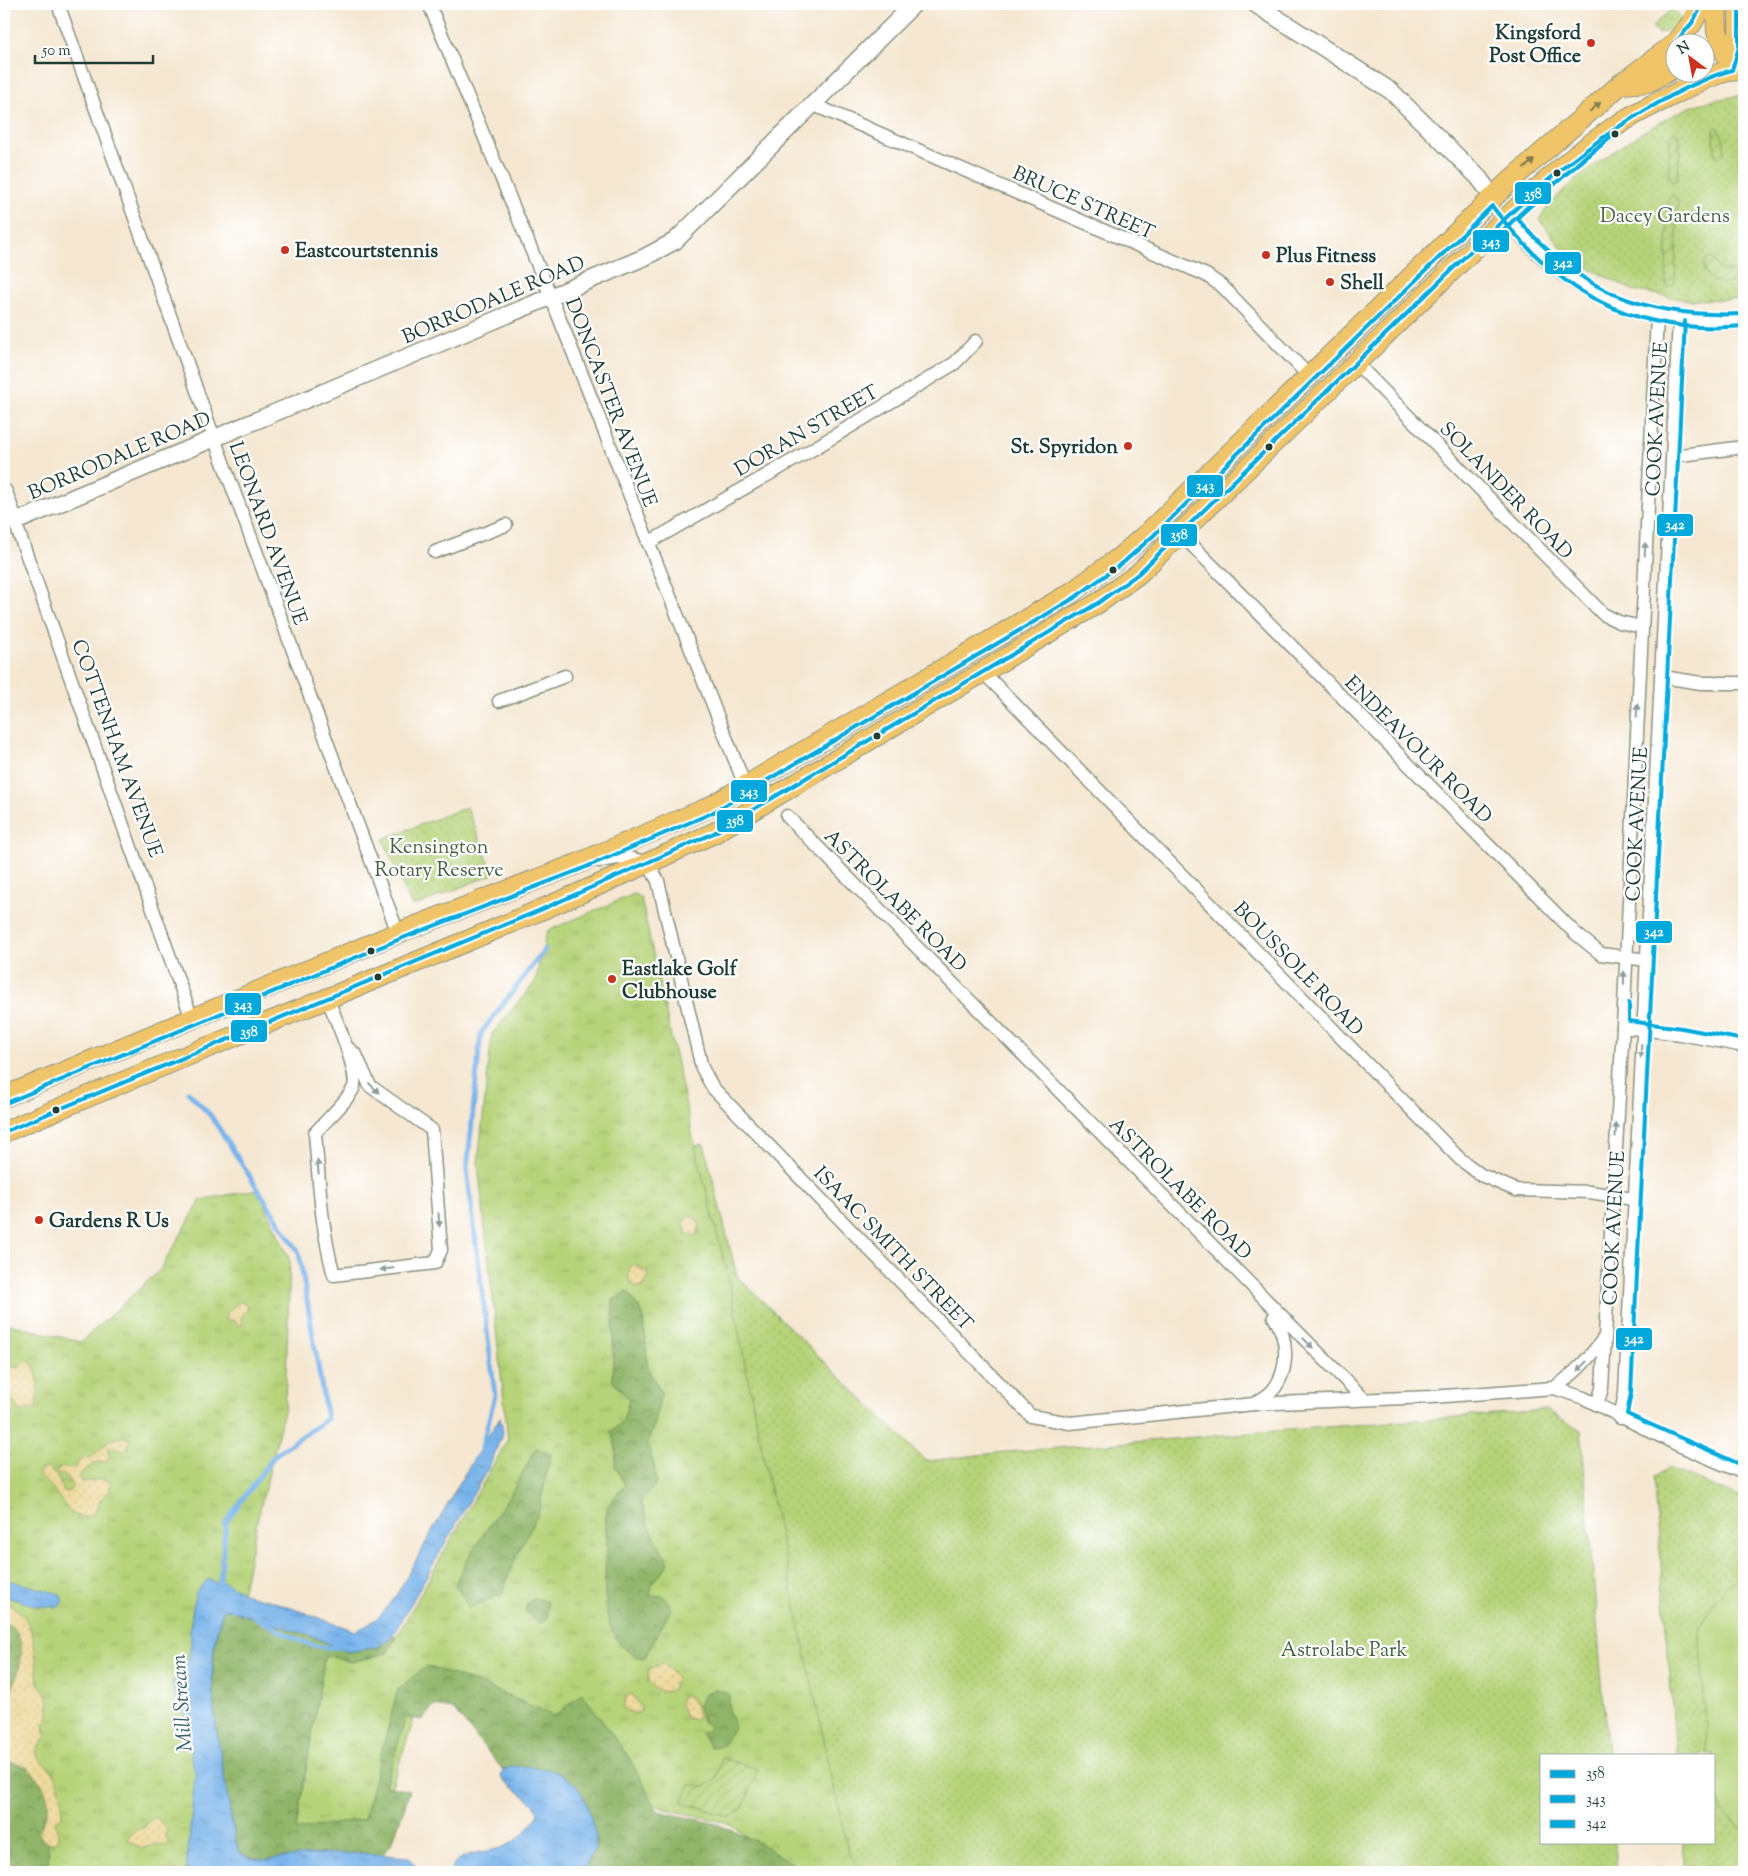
<svg xmlns="http://www.w3.org/2000/svg" width="1748" height="1876" font-family="'Sorts Mill Goudy',serif">
<defs>
<pattern id="grass-tufts" width="24" height="20" patternUnits="userSpaceOnUse" patternTransform="scale(1.25)"><rect width="24" height="20" fill="#b6d379"/><path d="M3 7l-1-3M5 7V3M7 7l1-3M15 17l-1-3M17 17v-4M19 17l1-3" fill="none" stroke="#9cb669"/></pattern>
<pattern id="forest-crowns" width="20" height="18" patternUnits="userSpaceOnUse" patternTransform="scale(1.25)"><rect width="20" height="18" fill="#90b569"/><path d="M2 6a3 3 0 1 1 6 0M12 15a3 3 0 1 1 6 0" fill="none" stroke="#759457"/></pattern>
<pattern id="sand-dots" width="8" height="8" patternUnits="userSpaceOnUse" patternTransform="scale(1.25)"><rect width="8" height="8" fill="#eeda9e"/><path d="M2 2h.1M6 6h.1" fill="none" stroke="#ccbc89" stroke-width="1.8" stroke-linecap="round"/></pattern>
<pattern id="park-dots" width="8" height="8" patternUnits="userSpaceOnUse" patternTransform="scale(1.25)"><rect width="8" height="8" fill="#b6d379"/><path d="M2 2h.1M6 6h.1" fill="none" stroke="#9cb669" stroke-width="1.8" stroke-linecap="round"/></pattern>
<pattern id="garden-furrows" width="10" height="10" patternUnits="userSpaceOnUse" patternTransform="scale(1.25)"><rect width="10" height="10" fill="#b6d379"/><path d="M-1 1l2-2M0 10L10 0M9 11l2-2" fill="none" stroke="#9cb669"/></pattern>
<pattern id="water-ripples" width="26" height="14" patternUnits="userSpaceOnUse" patternTransform="scale(1.25)"><rect width="26" height="14" fill="#79b4eb"/><path d="M2 4q2-2 4 0t4 0M15 11q2-2 4 0t4 0" fill="none" stroke="#6394bf"/></pattern>
</defs>
<rect width="100%" height="100%" fill="#fff"/>
<filter id="ink" filterUnits="userSpaceOnUse"><feTurbulence type="fractalNoise" baseFrequency=".02" numOctaves="2"/><feDisplacementMap in="SourceGraphic" scale="10" xChannelSelector="R" yChannelSelector="G"/><feConvolveMatrix kernelMatrix="1 2 1 2 8 2 1 2 1" color-interpolation-filters="sRGB"/></filter>
<filter id="wash" filterUnits="userSpaceOnUse"><feTurbulence type="fractalNoise" baseFrequency=".0096" numOctaves="4" result="noise"/><feDisplacementMap in="SourceGraphic" scale="20" xChannelSelector="R" yChannelSelector="G"/><feGaussianBlur stdDeviation="1.12" result="paint"/><feColorMatrix in="noise" values="0 0 0 0 0 0 0 0 0 0 0 0 0 0 0 0 0 1.4 0 .05"/><feComposite in="paint" operator="in"/></filter>
<g filter="url(#wash)">
<rect width="100%" height="100%" fill="#f5e7d1"/>
<!-- grass -->
<g fill="url(#grass-tufts)" stroke="#6a8856">
<polygon points="1672,8 1682,20 1673,28 1658,34 1652,27"/>
<polygon points="634,894 641,898 693,1138 718,1230 848,1852 863,1872 811,1872 786,1867 729,1823 665,1809 423,1692 376,1833 293,1847 325,1654 351,1662 387,1653 508,1439 478,1163 492,1034 535,982 547,931"/>
<polygon points="258,1189 290,1261 285,1407 258,1517 231,1647 228,1872 4,1872 4,1323 81,1342 160,1270 201,1200"/>
</g>
<!-- forest -->
<g fill="url(#forest-crowns)" stroke="#58794e">
<path d="M628,1292L643,1314L648,1368L661,1393L655,1423L647,1444L654,1464L656,1484L641,1502L652,1532L669,1563L652,1585L650,1597L663,1595L672,1608L644,1659C595,1645 605,1580 607,1541C607,1532 604,1522 606,1514C607,1504 619,1492 625,1485L615,1466L616,1448L611,1431L623,1422L629,1399L613,1382V1300Z"/>
<polygon points="536,1448 551,1454 538,1514 516,1557 502,1594 469,1608 455,1584 468,1558 513,1490"/>
<polygon points="535,1598 547,1601 548,1616 540,1624 525,1611 527,1603"/>
<path d="M224,1608L314,1637L347,1652L377,1647L393,1635L396,1636L387,1653L351,1662L325,1655L296,1830L364,1819L398,1689L426,1666L484,1685L555,1716L582,1693L630,1759L658,1811L717,1824L760,1843L805,1872H699L685,1868L683,1872H583L596,1845L593,1825L513,1766L503,1770L453,1709L433,1706L423,1720L406,1717L385,1786L410,1791L392,1843L382,1855C361,1853 340,1853 319,1854C293,1856 263,1867 239,1852C232,1828 229,1806 225,1781C215,1718 204,1671 224,1608Z"/>
<path d="M4,1622C35,1633 18,1683 4,1702Z"/>
<polygon points="715,1689 729,1694 729,1712 735,1726 722,1746 710,1747 701,1733 711,1728 702,1721 698,1705 705,1694"/>
<polygon points="8,1762 30,1769 47,1793 48,1808 41,1824 44,1841 48,1842 49,1872 4,1872 4,1764"/>
</g>
<!-- sand -->
<g fill="url(#sand-dots)" stroke="#868c69">
<polygon points="690,1216 696,1219 700,1226 696,1236 686,1233 684,1221"/>
<path d="M634,1264L648,1273L649,1277L642,1287C631,1288 627,1279 629,1269Z"/>
<path d="M239,1302L245,1303C250,1310 245,1312 241,1317L242,1324L240,1327L234,1320L226,1321L225,1319L227,1312Z"/>
<path d="M26,1359C42,1368 38,1392 36,1408L21,1412L7,1391L8,1385L4,1373L11,1367H20Z"/>
<path d="M124,1437L130,1439L128,1448L124,1450L110,1447L108,1451L110,1458L107,1461L95,1463L79,1475L82,1482L103,1479L111,1482L110,1490L101,1499L93,1515C71,1523 64,1503 53,1489C49,1483 43,1480 39,1475V1471L48,1468L58,1478L63,1490L68,1492L72,1488C73,1478 65,1476 57,1473V1469L63,1467L73,1469L81,1459L90,1458L111,1439Z"/>
<path d="M4,1603C38,1613 35,1655 38,1683C49,1696 51,1702 48,1720L44,1724L46,1736L36,1751C39,1763 46,1763 53,1772C60,1780 65,1809 61,1818L55,1820L59,1840L52,1843L44,1841L39,1834C41,1825 47,1816 48,1808C51,1788 24,1754 4,1764C4,1752 1,1711 4,1702C6,1697 11,1691 13,1686C23,1666 28,1631 4,1622Z"/>
<path d="M663,1663L677,1677L673,1689C663,1695 656,1690 648,1683L649,1669Z"/>
<polygon points="632,1694 641,1707 640,1712 634,1714 623,1708 626,1696"/>
<polygon points="683,1695 689,1696 696,1706 698,1717 695,1720 686,1718 679,1702"/>
<polygon points="155,1817 167,1829 165,1835 168,1843 165,1846 156,1844 141,1849 127,1839 137,1829 144,1828 147,1822"/>
</g>
<!-- park -->
<g fill="url(#park-dots)" stroke="#6a8856">
<path d="M1744,95V299L1687,300L1632,290L1569,258L1540,220C1553,187 1663,114 1699,104C1713,100 1730,97 1744,95Z"/>
<polygon points="467,807 493,874 418,905 411,905 383,839"/>
<polygon points="704,1144 737,1276 926,1461 1005,1452 1546,1410 1581,1430 1608,1755 1542,1755 1542,1842 1615,1842 1617,1872 863,1872 848,1852 766,1470 728,1277 695,1146"/>
<polygon points="1669,1468 1744,1499 1744,1872 1686,1872 1683,1842 1714,1842 1714,1755 1676,1755 1654,1476"/>
</g>
<!-- garden -->
<g fill="url(#garden-furrows)" stroke="#6a8856">
<polygon points="1717,127 1724,140 1724,154 1721,157 1716,156 1713,140 1714,128"/>
<polygon points="1675,131 1680,138 1678,179 1673,182 1669,178 1670,135"/>
<polygon points="1673,195 1678,201 1675,282 1670,287 1666,285 1666,281 1668,199"/>
<path d="M1712,258L1720,270L1736,272L1744,269V281C1728,285 1709,286 1703,267L1706,259Z"/>
<polygon points="722,1758 758,1769 743,1808 730,1817 714,1813 700,1806 685,1805 682,1802 690,1785 705,1786 716,1780"/>
</g>
<!-- pitch -->
<path fill="#b6d379" stroke="#6a8856" d="M1744,1576V1831C1713,1806 1714,1792 1714,1755H1708L1699,1627L1715,1599L1727,1586Z"/>
<!-- water -->
<g fill="url(#water-ripples)" stroke="#4c7890">
<path d="M500,1417L503,1432L491,1463L393,1635L378,1647L347,1652L314,1637L224,1608C202,1665 216,1724 225,1781C229,1806 232,1828 239,1852L249,1858L261,1860L319,1854L362,1853L409,1857L416,1866V1872H186L195,1775L183,1706L175,1698L172,1681L182,1680V1670L187,1664L191,1644L190,1628L195,1593L208,1579L218,1584L224,1582L247,1595L272,1601L355,1631C375,1623 385,1612 397,1594L464,1475Z"/>
<polygon points="4,1579 60,1594 63,1601 59,1607 36,1606 4,1596"/>
<path d="M513,1766C553,1767 578,1772 590,1814C592,1823 597,1835 596,1844C594,1854 585,1863 583,1872H450C456,1850 485,1854 503,1847C518,1842 532,1826 539,1813L534,1804L501,1778L503,1770Z"/>
</g>
<g fill="none" stroke-linecap="round" stroke-linejoin="round">
<!-- stream -->
<g stroke="#79b4eb" stroke-width="5">
<polyline points="188,1092 211,1116 299,1253 327,1419 275,1455 226,1522 219,1590"/>
<polyline points="481,1451 495,1395 467,1170 481,1033 545,949"/>
<path d="M255,1617C280,1631 315,1654 344,1646"/>
</g>
</g>
</g>
<g filter="url(#ink)">
<g fill="none" stroke-linecap="round" stroke-linejoin="round">
<defs>
<g id="minor">
<polyline points="58,4 214,438 398,933"/>
<polyline points="429,4 551,297 746,788"/>
<polyline points="814,105 1206,275 1223,287 1309,376"/>
<polyline points="1356,363 1603,614 1619,622 1642,627"/>
<polyline points="1673,456 1744,447"/>
<polyline points="15,522 192,1019"/>
<polyline points="1181,534 1575,933 1601,954 1647,960"/>
<polyline points="648,543 813,449 955,363 976,341"/>
<polyline points="435,552 506,525"/>
<polyline points="983,672 1460,1159 1481,1175 1516,1190 1590,1192 1633,1199"/>
<polyline points="1663,677 1701,683 1744,683"/>
<polyline points="499,701 565,676"/>
<polyline points="787,816 1363,1398"/>
<polyline points="599,861 625,857 648,863 658,881 702,1068 713,1088 1031,1416 1070,1423 1254,1404 1431,1397 1554,1388 1584,1398 1674,1443 1744,1473"/>
<path d="M327,998C334,1014 361,1076 353,1089C344,1105 327,1119 315,1133C319,1180 321,1229 334,1275L435,1263L441,1250L432,1130L370,1086L356,1055L348,1048"/>
<polyline points="1623,1027 1681,1034 1744,1046"/>
<path d="M1554,1388C1575,1374 1589,1358 1604,1338"/>
<path d="M1254,1404C1260,1400 1268,1396 1273,1390C1290,1369 1288,1338 1274,1317"/>
<polyline points="1597,1405 1602,1388 1623,1027 1657,317"/>
<path d="M1620,1418L1625,1393C1640,1035 1664,678 1679,321"/>
</g>
<g id="tertiary">
<polyline points="1255,4 1391,91 1479,178 1493,197"/>
<path d="M1508,217C1566,293 1649,330 1744,320"/>
<polyline points="4,492 15,522 645,257 675,241 914,4"/>
</g>
<g id="primary">
<polyline points="1716,4 1717,31 1732,70"/>
<polyline points="1676,42 1692,23 1703,4"/>
<polyline points="1732,70 1739,47 1739,4"/>
<polyline points="1621,84 1648,82 1676,67"/>
<polyline points="4,1097 398,933 577,864 710,807 1071,593 1120,557 1149,532 1512,179 1621,84 1676,43"/>
<path d="M4,1132C240,1031 481,941 714,833L1098,603L1138,574L1481,242C1523,203 1563,162 1610,130C1631,115 1654,104 1677,93C1699,82 1719,69 1744,70"/>
</g>
</defs>
<!-- minor casing -->
<use href="#minor" stroke="#8a9282" stroke-width="15"/>
<!-- tertiary casing -->
<use href="#tertiary" stroke="#8a9282" stroke-width="19"/>
<!-- primary casing -->
<use href="#primary" stroke="#8a9282" stroke-width="22"/>
<!-- minor -->
<use href="#minor" stroke="#fff" stroke-width="12"/>
<!-- tertiary -->
<use href="#tertiary" stroke="#fff" stroke-width="16"/>
<!-- primary -->
<use href="#primary" stroke="#f0c469" stroke-width="20"/>
<defs>
<g id="bus-1">
<polyline points="1676,42 1692,23 1703,4"/>
<path d="M4,1132L538,911L714,833L1098,603L1138,574C1222,493 1306,411 1390,330C1474,249 1557,158 1660,102C1683,89 1706,77 1732,70L1739,47V4"/>
</g>
<g id="bus-2">
<polyline points="1481,251 1537,198 1615,134"/>
<path d="M6,1103L400,939L579,870L712,813L1074,598L1124,562L1153,536L1492,206C1558,293 1633,336 1744,326"/>
</g>
<g id="bus-3">
<path d="M1615,134L1586,156L1517,218C1581,293 1645,318 1744,314"/>
<polyline points="1685,321 1631,1393 1627,1414 1744,1466"/>
<polyline points="1629,1003 1629,1021 1682,1028 1744,1040"/>
</g>
</defs>
<!-- bus-1 casing -->
<use href="#bus-1" stroke="#fff" stroke-width="8"/>
<!-- bus-2 casing -->
<use href="#bus-2" stroke="#fff" stroke-width="8"/>
<!-- bus-3 casing -->
<use href="#bus-3" stroke="#fff" stroke-width="8"/>
<!-- bus-1 -->
<use href="#bus-1" stroke="#03a9dc" stroke-width="4"/>
<!-- bus-2 -->
<use href="#bus-2" stroke="#03a9dc" stroke-width="4"/>
<!-- bus-3 -->
<use href="#bus-3" stroke="#03a9dc" stroke-width="4"/>
</g>
<!-- one-way arrows -->
<defs><path id="oneway-solid" d="M-6-.8H1V-3.2L6.5 0L1 3.2V.8H-6Z" transform="scale(1.25)"/></defs>
<g fill="#7d7a4c">
<use href="#oneway-solid" transform="translate(1595 107) rotate(-40)"/>
<use href="#oneway-solid" transform="translate(1529 164) rotate(-42)"/>
</g>
<g fill="#8f9e9a">
<use href="#oneway-solid" transform="translate(1645 549) rotate(-88)"/>
<use href="#oneway-solid" transform="translate(1637 711) rotate(-87)"/>
<use href="#oneway-solid" transform="translate(1624 978) rotate(-89)"/>
<use href="#oneway-solid" transform="translate(1641 1051) rotate(93)"/>
<use href="#oneway-solid" transform="translate(374 1088) rotate(44)"/>
<use href="#oneway-solid" transform="translate(1616 1130) rotate(-86)"/>
<use href="#oneway-solid" transform="translate(318 1167) rotate(-95)"/>
<use href="#oneway-solid" transform="translate(439 1220) rotate(86)"/>
<use href="#oneway-solid" transform="translate(387 1269) rotate(173)"/>
<use href="#oneway-solid" transform="translate(1308 1343) rotate(45)"/>
<use href="#oneway-solid" transform="translate(1582 1366) rotate(135)"/>
</g>
</g>
<!-- markers -->
<g fill="#c8321e" stroke="#fff" stroke-width="2">
<circle cx="1591" cy="43" r="5"/>
<circle cx="285" cy="250" r="5"/>
<circle cx="1266" cy="255" r="5"/>
<circle cx="1330" cy="282" r="5"/>
<circle cx="1128" cy="446" r="5"/>
<circle cx="612" cy="979" r="5"/>
<circle cx="39" cy="1220" r="5"/>
</g>
<g fill="#1f3d34" stroke="#fff" stroke-width="2">
<circle cx="1615" cy="134" r="4.5"/>
<circle cx="1557" cy="173" r="4.5"/>
<circle cx="1269" cy="447" r="4.5"/>
<circle cx="1113" cy="570" r="4.5"/>
<circle cx="877" cy="736" r="4.5"/>
<circle cx="371" cy="951" r="4.5"/>
<circle cx="378" cy="977" r="4.5"/>
<circle cx="56" cy="1110" r="4.5"/>
</g>
<g text-anchor="middle" stroke-width="4.5" stroke-linejoin="round" paint-order="stroke">
<!-- poi labels -->
<g font-size="20" font-weight="bold" fill="#1f3d34" stroke="#fff" text-anchor="start">
<text x="1581" y="39" text-anchor="end">Kingsford<tspan x="1581" dy="23">Post Office</tspan></text>
<text x="295" y="257">Eastcourtstennis</text>
<text x="1276" y="262">Plus Fitness</text>
<text x="1340" y="289">Shell</text>
<text x="1118" y="453" text-anchor="end">St. Spyridon</text>
<text x="622" y="975">Eastlake Golf<tspan x="622" dy="23">Clubhouse</tspan></text>
<text x="49" y="1227">Gardens R Us</text>
</g>
<!-- street labels -->
<g font-size="20" fill="#1f3d34" stroke="#fff">
<text transform="translate(1084 202) rotate(24)" y="7">BRUCE STREET</text>
<text transform="translate(493 299) rotate(-23)" y="7">BORRODALE ROAD</text>
<text transform="translate(612 402) rotate(69)" y="7">DONCASTER AVENUE</text>
<text transform="translate(1656 419) rotate(-87)" y="7">COOK AVENUE</text>
<text transform="translate(806 430) rotate(-30)" y="7">DORAN STREET</text>
<text transform="translate(119 455) rotate(-23)" y="7">BORRODALE ROAD</text>
<text transform="translate(1507 490) rotate(46)" y="7">SOLANDER ROAD</text>
<text transform="translate(269 533) rotate(70)" y="7">LEONARD AVENUE</text>
<text transform="translate(118 748) rotate(70)" y="7">COTTENHAM AVENUE</text>
<text transform="translate(1419 749) rotate(45)" y="7">ENDEAVOUR ROAD</text>
<text transform="translate(1636 824) rotate(-87)" y="7">COOK AVENUE</text>
<text transform="translate(896 900) rotate(45)" y="7">ASTROLABE ROAD</text>
<text transform="translate(1299 968) rotate(46)" y="7">BOUSSOLE ROAD</text>
<text transform="translate(1181 1188) rotate(45)" y="7">ASTROLABE ROAD</text>
<text transform="translate(1613 1228) rotate(-87)" y="7">COOK AVENUE</text>
<text transform="translate(894 1248) rotate(46)" y="7">ISAAC SMITH STREET</text>
</g>
<!-- park labels -->
<g font-size="20" fill="#456245" stroke="#fff">
<text x="1665" y="222">Dacey Gardens</text>
<text x="439" y="853">Kensington<tspan x="439" dy="23">Rotary Reserve</tspan></text>
<text x="1344" y="1656">Astrolabe Park</text>
</g>
<!-- water labels -->
<g font-size="21" font-style="italic" fill="#3a616b" stroke="#fff">
<text transform="translate(181 1703) rotate(-94)" y="7">Mill Stream</text>
</g>
</g>
<g stroke="#fff" stroke-width="2">
<rect x="1514" y="181" width="38" height="24" rx="5" fill="#03a9dc"/>
<rect x="1472" y="229" width="38" height="24" rx="5" fill="#03a9dc"/>
<rect x="1544" y="251" width="38" height="24" rx="5" fill="#03a9dc"/>
<rect x="1186" y="474" width="38" height="24" rx="5" fill="#03a9dc"/>
<rect x="1656" y="513" width="38" height="24" rx="5" fill="#03a9dc"/>
<rect x="1160" y="523" width="38" height="24" rx="5" fill="#03a9dc"/>
<rect x="730" y="779" width="38" height="24" rx="5" fill="#03a9dc"/>
<rect x="716" y="809" width="38" height="24" rx="5" fill="#03a9dc"/>
<rect x="1635" y="920" width="38" height="24" rx="5" fill="#03a9dc"/>
<rect x="224" y="992" width="38" height="24" rx="5" fill="#03a9dc"/>
<rect x="230" y="1019" width="38" height="24" rx="5" fill="#03a9dc"/>
<rect x="1615" y="1327" width="38" height="24" rx="5" fill="#03a9dc"/>
</g>
<g font-size="14" text-anchor="middle" font-weight="bold" fill="#fff">
<text x="1533" y="198">358</text>
<text x="1491" y="246">343</text>
<text x="1563" y="267">342</text>
<text x="1205" y="490">343</text>
<text x="1675" y="529">342</text>
<text x="1179" y="539">358</text>
<text x="749" y="796">343</text>
<text x="735" y="825">358</text>
<text x="1654" y="936">342</text>
<text x="243" y="1009">343</text>
<text x="249" y="1036">358</text>
<text x="1634" y="1343">342</text>
</g>
<!-- margin -->
<rect width="1748" height="1876" fill="none" stroke="#fff" stroke-width="20"/>
<!-- legend -->
<rect x="1540" y="1754" width="175" height="90" fill="#ffffff" stroke="#a5b1ae"/>
<rect x="1550" y="1770" width="25" height="8" fill="#03a9dc" stroke="#a5b1ae"/>
<text x="1586" y="1778" font-size="15" fill="#1f3d34">358</text>
<rect x="1550" y="1795" width="25" height="8" fill="#03a9dc" stroke="#a5b1ae"/>
<text x="1586" y="1804" font-size="15" fill="#1f3d34">343</text>
<rect x="1550" y="1820" width="25" height="8" fill="#03a9dc" stroke="#a5b1ae"/>
<text x="1586" y="1828" font-size="15" fill="#1f3d34">342</text>
<!-- north arrow -->
<g transform="translate(1690 58) rotate(328)"><circle r="24" fill="#ffffff" stroke="#a5b1ae"/>
<path d="M0-4L9 19L0 12L-9 19Z" fill="#c8321e"/>
<text y="-8" font-size="14" font-weight="bold" text-anchor="middle" fill="#1f3d34">N</text>
</g>
<!-- scale -->
<path d="M35 55v8h118v-8" fill="none" stroke="#1f3d34" stroke-width="2.5"/>
<text x="42" y="55" font-size="15" fill="#1f3d34" stroke="#ffffff" stroke-width="4" paint-order="stroke">50 m</text>
</svg>
